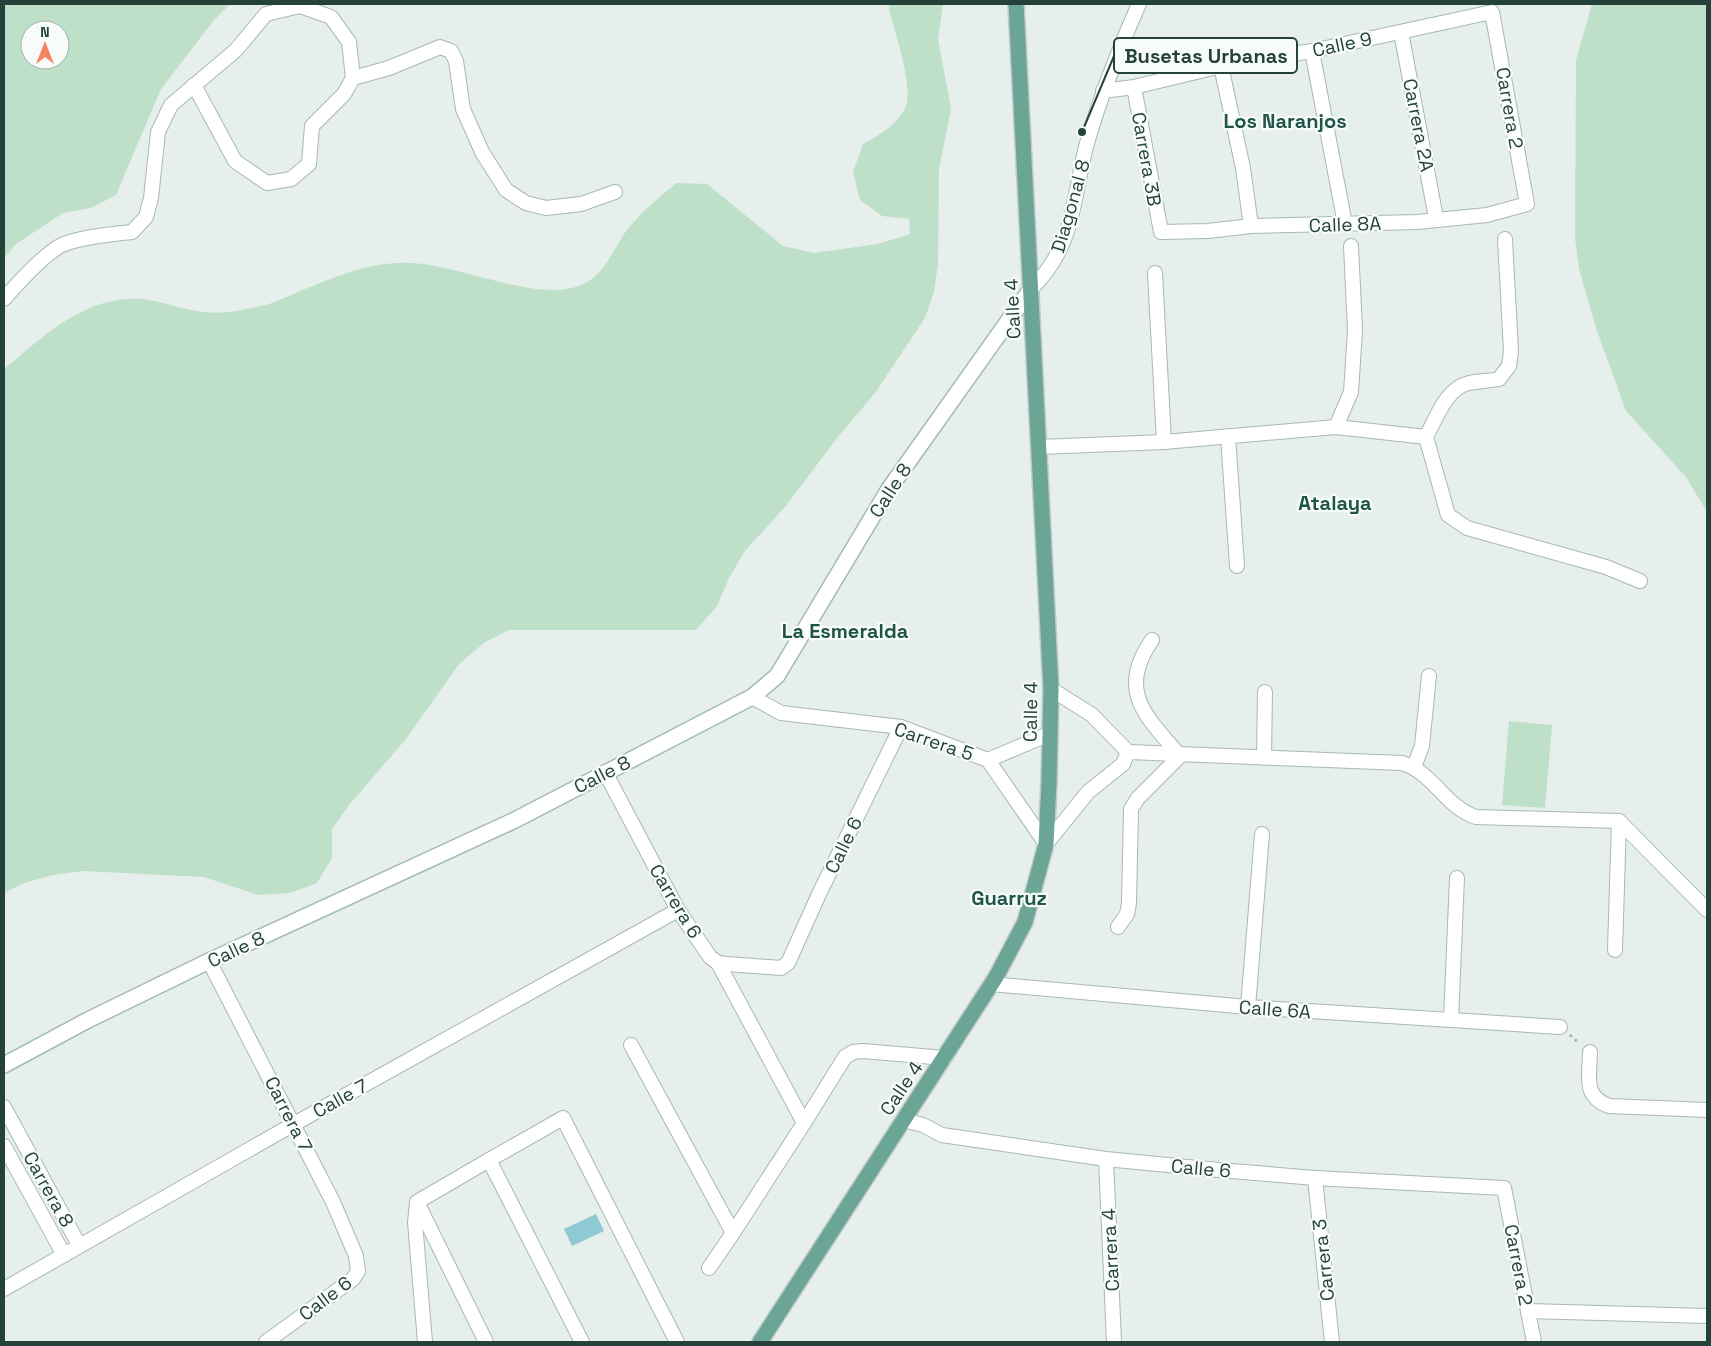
<svg xmlns="http://www.w3.org/2000/svg" width="1711" height="1346" font-family="'Space Grotesk',sans-serif">
<rect width="100%" height="100%" fill="#e6efeb"/>
<!-- green -->
<g fill="#bfe0c8" fill-rule="evenodd">
<path d="M4,4H230L214,20L161,89L116,195L91,208L63,213L16,244L4,258ZM30,30H60V60H30Z"/>
<path d="M890,4H943L938,39L951,109L939,168L938,264L934,292L925,318L875,393L838,437L785,507L744,552L728,580L717,606L696,630H509L485,642L459,664L406,739L349,805L332,829V858L317,883L290,893L258,895L204,877L83,871L53,875L24,883L4,893V369C44,336 85,295 142,299C161,301 178,308 197,311C218,315 241,311 261,306C273,304 285,297 296,293C335,277 370,261 412,263C461,266 528,298 572,288C607,280 611,247 632,224C645,209 661,196 676,183L707,184L783,246L814,253L878,244L910,234L909,219L882,216L860,200L853,172L863,144C879,135 898,125 906,106C913,86 895,31 889,10Z"/>
<polygon points="1592,4 1707,4 1707,512 1686,477 1626,411 1596,328 1579,269 1575,238 1576,60"/>
<polygon points="1509,721 1552,725 1545,808 1502,805"/>
</g>
<!-- water -->
<polygon fill="#8ec9d4" points="596,1214 604,1231 572,1246 564,1229"/>
<g fill="none" stroke-linecap="round" stroke-linejoin="round">
<defs>
<g id="street">
<polyline points="1401,32 1436,218"/>
<polyline points="1312,51 1345,224"/>
<polyline points="1221,66 1243,168 1251,226"/>
<polyline points="194,85 235,161 267,183 291,179 309,164 312,126 344,94 353,78"/>
<polyline points="1103,91 1134,87 1221,66 1312,51 1492,12 1527,204 1487,215 1417,222 1251,226 1208,231 1161,232 1134,87"/>
<path d="M1505,239L1511,351L1509,366L1499,379C1489,381 1479,381 1469,383C1446,388 1436,419 1426,437L1448,515L1467,528L1606,567L1640,581"/>
<polyline points="1155,273 1164,442"/>
<path d="M1031,289C1076,245 1072,199 1087,143C1101,95 1119,49 1139,4"/>
<path d="M4,299C18,283 42,256 60,246C77,237 113,234 132,232L146,217L151,198L158,132L171,105L236,50L266,14L300,6L331,17L349,42L353,78L389,68L440,47L451,51L456,61L463,109L482,152L506,190L526,203L546,208L581,204L615,192"/>
<polyline points="1336,427 1351,392 1355,330 1351,246"/>
<polyline points="1228,436 1237,566"/>
<polyline points="1039,447 1164,442 1336,427 1426,437"/>
<path d="M1051,689L1092,715L1128,752L1402,763C1433,772 1445,807 1476,817L1619,821L1707,910"/>
<polyline points="752,697 781,713 901,727 988,760 1046,844 1088,792 1123,764 1128,752"/>
<polyline points="1264,758 1265,692"/>
<polyline points="988,760 1049,734"/>
<polyline points="1414,767 1422,746 1429,676"/>
<polyline points="605,772 678,910 710,957 718,963 727,964 781,968 788,963 819,894 901,727"/>
<path d="M1118,927L1127,914L1129,903L1131,809L1138,798L1180,756C1147,717 1116,692 1152,640"/>
<polyline points="1615,950 1619,821"/>
<polyline points="209,961 333,1202 356,1256 358,1271 353,1279 266,1342"/>
<polyline points="991,984 1248,1007 1560,1027"/>
<polyline points="1248,1007 1262,834"/>
<polyline points="1451,1020 1457,878"/>
<polyline points="631,1045 733,1233 804,1123 718,963"/>
<path d="M1590,1052C1590,1076 1582,1096 1609,1106L1707,1110"/>
<polyline points="4,1107 79,1245"/>
<polyline points="903,1120 923,1125 942,1135 1106,1159 1208,1169 1315,1178 1504,1188 1534,1342"/>
<polyline points="804,1123 845,1057 853,1052 863,1051 945,1058"/>
<polyline points="4,1146 64,1255"/>
<polyline points="1106,1159 1114,1342"/>
<polyline points="1315,1178 1332,1342"/>
<polyline points="417,1203 415,1222 425,1342"/>
<polyline points="709,1268 733,1233"/>
<polyline points="4,1289 294,1124 678,910"/>
<polyline points="1528,1311 1707,1316"/>
<polyline points="486,1342 417,1202 489,1160"/>
<polyline points="582,1342 489,1160 563,1118 677,1342"/>
</g>
<polyline id="secondary" points="4,1065 88,1020 209,961 515,820 752,697 777,676 889,489 1031,289"/>
<polyline id="primary" points="760,1342 996,977 1025,922 1046,844 1049,783 1051,689 1016,4"/>
</defs>
<!-- street casing -->
<use href="#street" stroke="#a8b8b2" stroke-width="16"/>
<!-- secondary casing -->
<use href="#secondary" stroke="#a4bbb3" stroke-width="18"/>
<!-- primary casing -->
<use href="#primary" stroke="#c2cac8" stroke-width="18"/>
<!-- path -->
<polyline stroke="#86b3a5" stroke-width="2.5" stroke-dasharray="2.5 4" stroke-linecap="butt" points="1570,1035 1579,1043"/>
<!-- street -->
<use href="#street" stroke="#fff" stroke-width="14"/>
<!-- secondary -->
<use href="#secondary" stroke="#fff" stroke-width="15"/>
<!-- primary -->
<use href="#primary" stroke="#6aa596" stroke-width="15"/>
</g>
<g text-anchor="middle" stroke-width="4.5" stroke-linejoin="round" paint-order="stroke">
<!-- street labels -->
<g font-size="19" fill="#24423a" stroke="#f7fbf9">
<text transform="translate(1342 44) rotate(-12)" y="7">Calle 9</text>
<text transform="translate(1510 108) rotate(80)" y="7">Carrera 2</text>
<text transform="translate(1419 125) rotate(79)" y="7">Carrera 2A</text>
<text transform="translate(1147 159) rotate(80)" y="7">Carrera 3B</text>
<text transform="translate(1070 206) rotate(-74)" y="7">Diagonal 8</text>
<text transform="translate(1345 224) rotate(-2)" y="7">Calle 8A</text>
<text transform="translate(1012 309) rotate(-93)" y="7">Calle 4</text>
<text transform="translate(890 490) rotate(-57)" y="7">Calle 8</text>
<text transform="translate(1030 712) rotate(-89)" y="7">Calle 4</text>
<text transform="translate(934 741) rotate(19)" y="7">Carrera 5</text>
<text transform="translate(602 774) rotate(-27)" y="7">Calle 8</text>
<text transform="translate(843 845) rotate(-64)" y="7">Calle 6</text>
<text transform="translate(676 901) rotate(59)" y="7">Carrera 6</text>
<text transform="translate(236 949) rotate(-25)" y="7">Calle 8</text>
<text transform="translate(1275 1009) rotate(4)" y="7">Calle 6A</text>
<text transform="translate(901 1088) rotate(-56)" y="7">Calle 4</text>
<text transform="translate(340 1098) rotate(-29)" y="7">Calle 7</text>
<text transform="translate(289 1114) rotate(63)" y="7">Carrera 7</text>
<text transform="translate(1201 1168) rotate(5)" y="7">Calle 6</text>
<text transform="translate(49 1189) rotate(61)" y="7">Carrera 8</text>
<text transform="translate(1110 1250) rotate(-93)" y="7">Carrera 4</text>
<text transform="translate(1323 1260) rotate(-96)" y="7">Carrera 3</text>
<text transform="translate(1519 1265) rotate(79)" y="7">Carrera 2</text>
<text transform="translate(325 1298) rotate(-37)" y="7">Calle 6</text>
</g>
<!-- neighbourhood labels -->
<g font-size="20" font-weight="bold" fill="#1f5548" stroke="#f7fbf9">
<text x="1285" y="128">Los Naranjos</text>
<text x="1335" y="510">Atalaya</text>
<text x="845" y="638">La Esmeralda</text>
<text x="1009" y="905">Guarruz</text>
</g>
</g>
<!-- callouts -->
<path fill="none" stroke="#24423a" stroke-width="2" d="M1082 132L1114 56"/>
<circle fill="#24423a" stroke="#f7fbf9" stroke-width="2" cx="1082" cy="132" r="5"/>
<rect fill="#f7fbf9" stroke="#24423a" stroke-width="2" x="1114" y="38" width="183" height="35" rx="5"/>
<g font-size="20" text-anchor="middle" font-weight="bold" fill="#24423a">
<text x="1206" y="63">Busetas Urbanas</text>
</g>
<!-- border -->
<rect width="1711" height="1346" fill="none" stroke="#24423a" stroke-width="10"/>
<!-- north arrow -->
<g transform="translate(45 45)"><circle r="24" fill="#f7fbf9" stroke="#a3b1ad"/>
<path d="M0-4L9 19L0 12L-9 19Z" fill="#f4845f"/>
<text y="-8" font-size="14" font-weight="bold" text-anchor="middle" fill="#24423a">N</text>
</g>
</svg>
